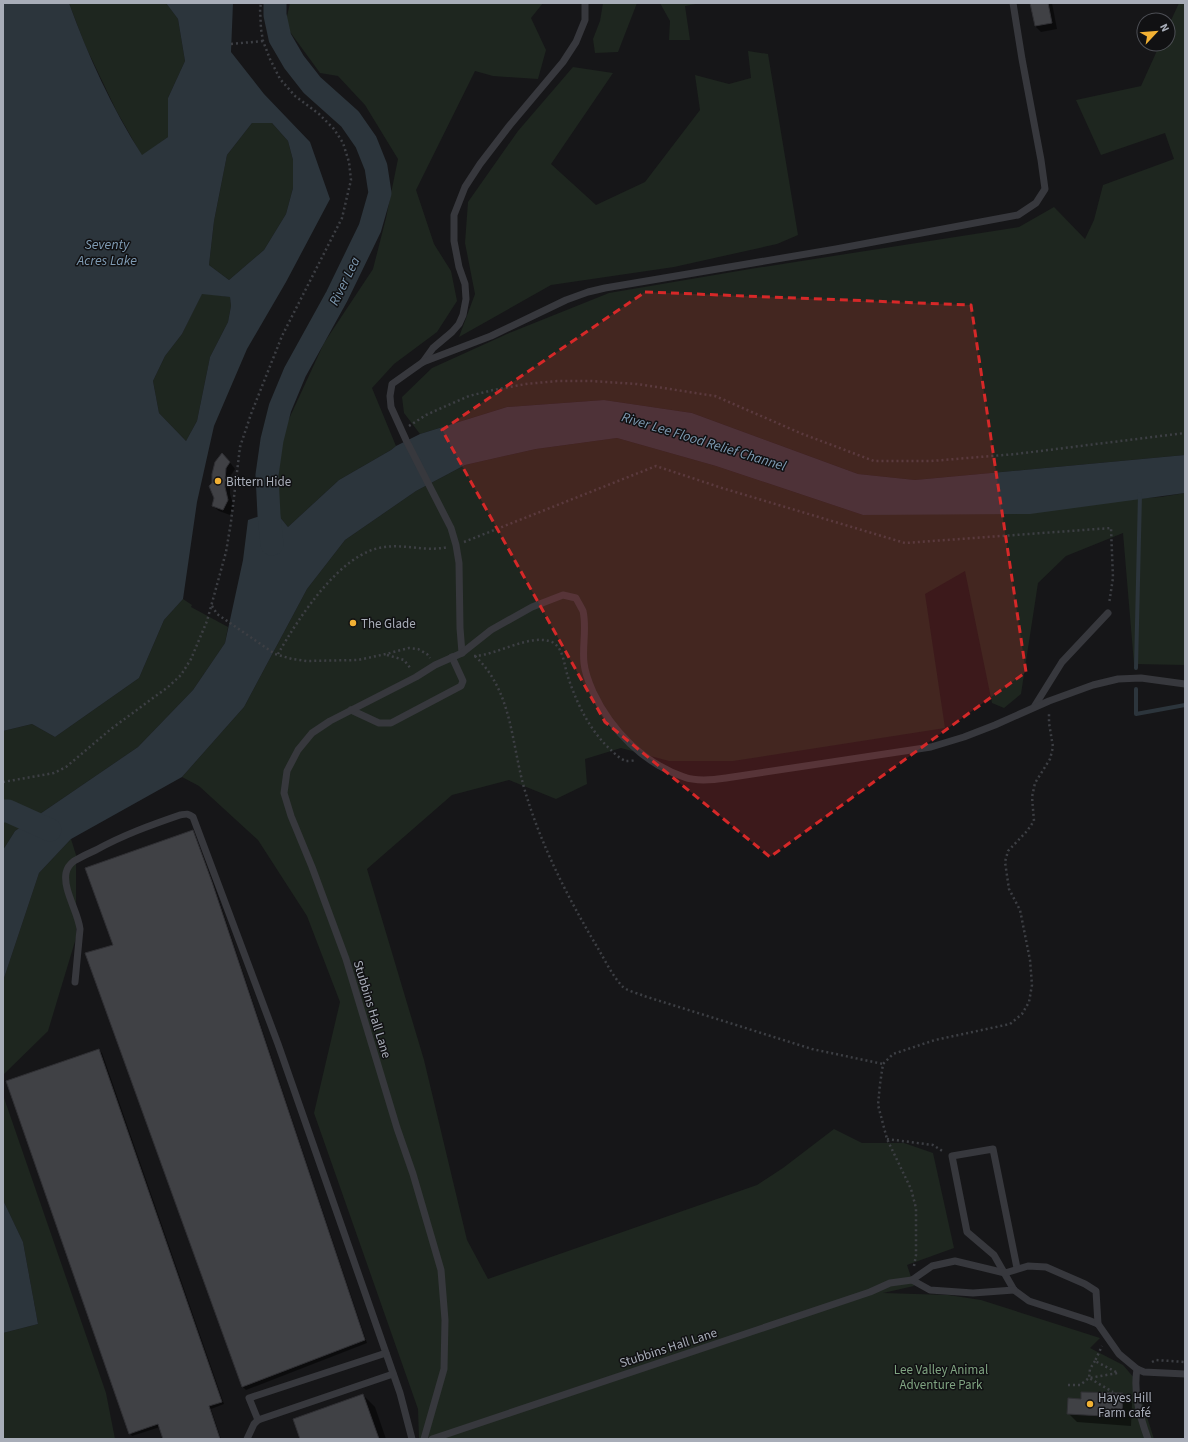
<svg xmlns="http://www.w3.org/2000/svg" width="1188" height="1442" font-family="'Source Sans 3',sans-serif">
<rect width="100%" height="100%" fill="#161618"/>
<!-- green -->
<g fill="#1e261f">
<polygon points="69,3 166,3 178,19 185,61 168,98 168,137 142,156 116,110 85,45"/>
<polygon points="290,3 543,3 531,18 546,50 538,79 493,76 475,71 416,190 434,244 451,271 457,301 437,332 394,364 372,388 396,446 391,450 339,480 288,527 275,511 282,434 324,343 373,269 386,218 398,159 365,105 338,76 320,73 285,25"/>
<polygon points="603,3 637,3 618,52 595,53 593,39 600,21"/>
<polygon points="660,3 701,3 685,6 690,40 669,40 670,21"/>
<polygon points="1179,3 1185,3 1185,455 915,480 858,474 692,413 604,400 507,407 420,434 404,413 402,397 432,368 507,334 609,293 750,269 1019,227 1054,207 1085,239 1094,220 1103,185 1174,159 1165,133 1101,155 1076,100 1141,86 1160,44 1168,44 1168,27"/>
<polygon points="748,51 768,54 798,235 777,244 674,267 551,285 459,337 475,294 465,243 468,202 518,131 573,67 613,73 551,164 596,205 645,182 700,110 695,75 729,84 751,78"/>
<polygon points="252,123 272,123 288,141 293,160 293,188 286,214 264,250 229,280 209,265 214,221 227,155"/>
<polygon points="202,293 230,297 231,306 228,322 210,357 197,421 186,441 159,413 153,381 165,356 182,334"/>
<polygon points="617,438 716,466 863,515 1161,497 1185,493 1185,665 1134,664 1123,533 1066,556 1038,583 1021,694 1004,708 992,703 965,571 925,594 945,728 733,761 669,761 621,748 585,759 587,784 556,799 509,780 452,795 367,869 424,1060 467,1240 488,1279 757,1185 783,1168 834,1129 862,1143 904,1143 933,1153 954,1248 907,1265 914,1286 883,1293 948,1295 981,1300 1100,1338 1090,1348 1123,1365 1135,1379 1154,1439 419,1439 418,1409 314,1113 340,1002 307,916 258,840 199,786 182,777 244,707 307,589 345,540 416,491 465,465 536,449"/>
<polygon points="183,599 192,605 191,607 228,627 225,643 193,690 138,747 15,831 3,850 3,731 32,724 55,737 139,678 164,620"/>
<polygon points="71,839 76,855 76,938 48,1031 3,1075 3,981 39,873"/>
<polygon points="3,1095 106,1393 115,1439 3,1439 3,1333 38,1324 23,1242 3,1200"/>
</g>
<!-- water -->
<g fill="#2c353c" fill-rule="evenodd">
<path d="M3,3H69C88,56 112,108 142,155L168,137V98L185,61L178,19L166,3H233L231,52L264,94L310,142L330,199L286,282L247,349L214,426L197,502L183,599L164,620L139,678L55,737L32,724L3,731ZM252,123H272L288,141L293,160V188L286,214L264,250L229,280L209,265L214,221L227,155ZM202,294L230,297L231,306L228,322L210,357L197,421L186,441L159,413L153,381L165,356L182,334Z"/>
<polygon points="604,400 692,413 858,474 915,480 1185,455 1185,493 1030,514 863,515 716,466 617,438 536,449 465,465 416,491 345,540 307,589 244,707 182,777 71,839 39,873 3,981 3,850 15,831 138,747 193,690 225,643 243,560 248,520 275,511 288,527 339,480 391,450 396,446 420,434 507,407"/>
<polygon points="3,1200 23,1242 38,1324 3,1333"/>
</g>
<!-- shadow -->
<g fill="#0007">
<polygon points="1031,3 1052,3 1057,29 1041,32 1035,26"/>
<polygon points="228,460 235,469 231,475 230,486 230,494 234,507 230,515 219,511 213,506"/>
<polygon points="192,831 195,834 214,885 367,1343 246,1390 243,1387 86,954 114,945"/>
<polygon points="99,1050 102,1053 224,1404 211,1409 221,1439 164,1439 160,1427 132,1436 130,1433"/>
<polygon points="1123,1394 1132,1403 1131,1426 1077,1422 1068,1413 1082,1400"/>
<polygon points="363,1395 375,1407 386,1439 301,1439"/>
</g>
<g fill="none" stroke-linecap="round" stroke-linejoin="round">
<!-- stream -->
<g stroke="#2c353c" stroke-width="4">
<polyline points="1136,668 1140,494"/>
<polyline points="1136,689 1136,714 1185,705"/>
</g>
<!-- river -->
<g stroke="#2c353c" stroke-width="23">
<polyline points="272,544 269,515 267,475 272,440 280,408 295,372 337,296 370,228 380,193 376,167 366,142 350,119 312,85 294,62 280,38 275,15 275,3"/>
<polyline points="3,811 8,811 50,830"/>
</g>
</g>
<!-- building -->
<g fill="#404145" stroke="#303034">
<polygon points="1030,3 1048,3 1052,23 1035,26"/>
<polygon points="222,453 230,462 226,468 225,480 225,487 228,500 223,510 212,506 214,498 209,486 212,483 212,474 215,462"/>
<polygon points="193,830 212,882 365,1340 242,1387 85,953 113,945 85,868"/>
<polygon points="99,1049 222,1402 209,1406 220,1439 163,1439 158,1424 129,1434 6,1081"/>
<polygon points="1081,1392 1123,1393 1122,1417 1067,1414 1068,1398 1081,1399"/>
<polygon points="363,1394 379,1439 300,1439 293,1419"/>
</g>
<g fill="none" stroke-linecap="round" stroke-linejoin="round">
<!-- path -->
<g stroke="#3d3f44" stroke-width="2.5" stroke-dasharray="2 3" stroke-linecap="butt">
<polyline points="231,44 263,41"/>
<polyline points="409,426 426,415 446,406 469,396 493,390 526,384 557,381 591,381 637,384 715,396 800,433 874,461 931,461 1016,454 1185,433"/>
<polyline points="225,480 236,479"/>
<polyline points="464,542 656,466 722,488 905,543 1111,528 1113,578 1109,604"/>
<polyline points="212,606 217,614 275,654 292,659 307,661 358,660 386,654 409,648 418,649 427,654 430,658"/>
<path d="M278,654C298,619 341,551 385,547C406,544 425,552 448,547"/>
<polyline points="387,655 404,660 411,669"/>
<path d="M474,656C498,655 530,633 552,642C564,648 564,666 568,677C577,704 590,731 611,750C615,754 620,759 626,761C628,761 632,761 635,760"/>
<path d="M475,656C513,692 511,744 525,791C541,845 567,896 596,945C604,958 611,974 622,986C627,991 637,993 644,996L812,1049L883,1064"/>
<polyline points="3,782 54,773 66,767 111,729 168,687 181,675 191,659 207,621 226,552 231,522 240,447 251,414 282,336 342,218 351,180 349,162 343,143 334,129 319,114 295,96 280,79 270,59 263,41 261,29 260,9 261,3"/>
<polyline points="887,1139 933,1145 944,1152"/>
<polyline points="914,1266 916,1255 916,1208 911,1189 887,1139 878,1105 880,1084 883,1064 893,1054 935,1040 1010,1024 1022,1014 1029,1002 1032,985 1030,960 1020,910 1009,889 1005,862 1008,851 1027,831 1034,821 1032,797 1035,783 1050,759 1053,747 1049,723 1049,712"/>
<polyline points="1095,1361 1090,1369 1089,1378 1113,1392"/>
<polyline points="1152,1362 1156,1360 1185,1362"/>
<polyline points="1068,1385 1080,1385 1089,1378 1118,1373 1095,1361 1102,1346"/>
</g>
<!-- service -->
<g stroke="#37383d" stroke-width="7">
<polyline points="423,362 433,348 452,332 459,324 463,315 466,299 465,284 459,267 454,241 454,215 465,187 480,164 510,125 563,62 576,42 585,20 585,3"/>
<polyline points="462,653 460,628 459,563 456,545 451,528 406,440 391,407 390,396 392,384 423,362 491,336 566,300 588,292 605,288 836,249 1018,215 1036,203 1045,189 1041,160 1022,59 1013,3"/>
<polyline points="1034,707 1062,662 1108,613"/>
<polyline points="351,710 379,723 391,723 461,686 463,681 452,657"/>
<path d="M75,982L80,929C78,912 63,890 66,873C67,868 70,864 74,861C81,857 89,853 96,850C123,835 151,825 180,815C186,814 188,813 193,817L278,1044L400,1393L412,1439"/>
<polyline points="1017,1268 993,1149 952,1156 967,1232 994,1255 1014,1290 1029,1301 1088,1320 1098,1324 1119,1354 1137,1369 1144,1372 1185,1374"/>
<polyline points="912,1280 930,1290 973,1293 1014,1290"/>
<path d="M1137,1369C1133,1393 1140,1417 1148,1439"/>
<polyline points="258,1420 249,1398 386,1353"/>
<polyline points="247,1439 254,1424 258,1420 393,1374"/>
<path d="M424,1439L444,1369L445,1320L441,1270L413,1174L397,1128L346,959L312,867L291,816L284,793L287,771L298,750L312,733L330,721L416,677L435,665L462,653L491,630L532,607L563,595L576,598C578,602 581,607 583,611C587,628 582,646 584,663C585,673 589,683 593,692C611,730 643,763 684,777C697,782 713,780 726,778L931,747L964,737L995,725L1049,701L1093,685L1118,679L1141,678L1185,684"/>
<polyline points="432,1439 870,1292 890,1283 912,1280 932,1266 955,1261 1005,1273 1028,1266 1046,1267 1085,1284 1096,1291 1098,1324"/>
</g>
</g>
<!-- marked area -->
<path fill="#d62828" fill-opacity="0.2" stroke="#d62828" stroke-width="3" stroke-dasharray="8 5" stroke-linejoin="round" d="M645,292L971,305L1026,672L770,857L605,722L442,430Z"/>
<!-- markers -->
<g fill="#f2b134" stroke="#111113" stroke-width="1.5">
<circle cx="218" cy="481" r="4"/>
<circle cx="353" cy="623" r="4"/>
<circle cx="1090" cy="1404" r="4"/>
</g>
<g text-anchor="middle" stroke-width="3" stroke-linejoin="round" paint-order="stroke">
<!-- poi labels -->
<g font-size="13" fill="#a8adb8" stroke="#111113" text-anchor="start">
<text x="226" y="486">Bittern Hide</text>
<text x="361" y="628">The Glade</text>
<text x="1098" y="1402">Hayes Hill<tspan x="1098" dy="15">Farm café</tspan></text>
</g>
<!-- street labels -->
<g font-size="13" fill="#a8adb8" stroke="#111113">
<text transform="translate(373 1009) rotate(73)" y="5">Stubbins Hall Lane</text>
<text transform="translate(668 1347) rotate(-18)" y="5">Stubbins Hall Lane</text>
</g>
<!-- park labels -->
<g font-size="13" fill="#7fa381" stroke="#111113">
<text x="941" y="1374">Lee Valley Animal<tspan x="941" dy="15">Adventure Park</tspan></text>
</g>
<!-- water labels -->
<g font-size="14" font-style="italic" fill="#7f9bb3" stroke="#111113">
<text x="107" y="249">Seventy<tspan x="107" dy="16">Acres Lake</tspan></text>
<text transform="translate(344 281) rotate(-64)" y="5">River Lea</text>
<text transform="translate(704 441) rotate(17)" y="5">River Lee Flood Relief Channel</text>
</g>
</g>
<!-- border -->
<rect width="1188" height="1442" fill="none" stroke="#a8adb8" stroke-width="8"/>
<!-- north arrow -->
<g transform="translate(1156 32) rotate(64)"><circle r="19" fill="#111113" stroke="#4d4f55"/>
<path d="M0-3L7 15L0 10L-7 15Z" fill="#f2b134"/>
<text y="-6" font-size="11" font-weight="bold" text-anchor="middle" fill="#a8adb8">N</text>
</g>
</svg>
